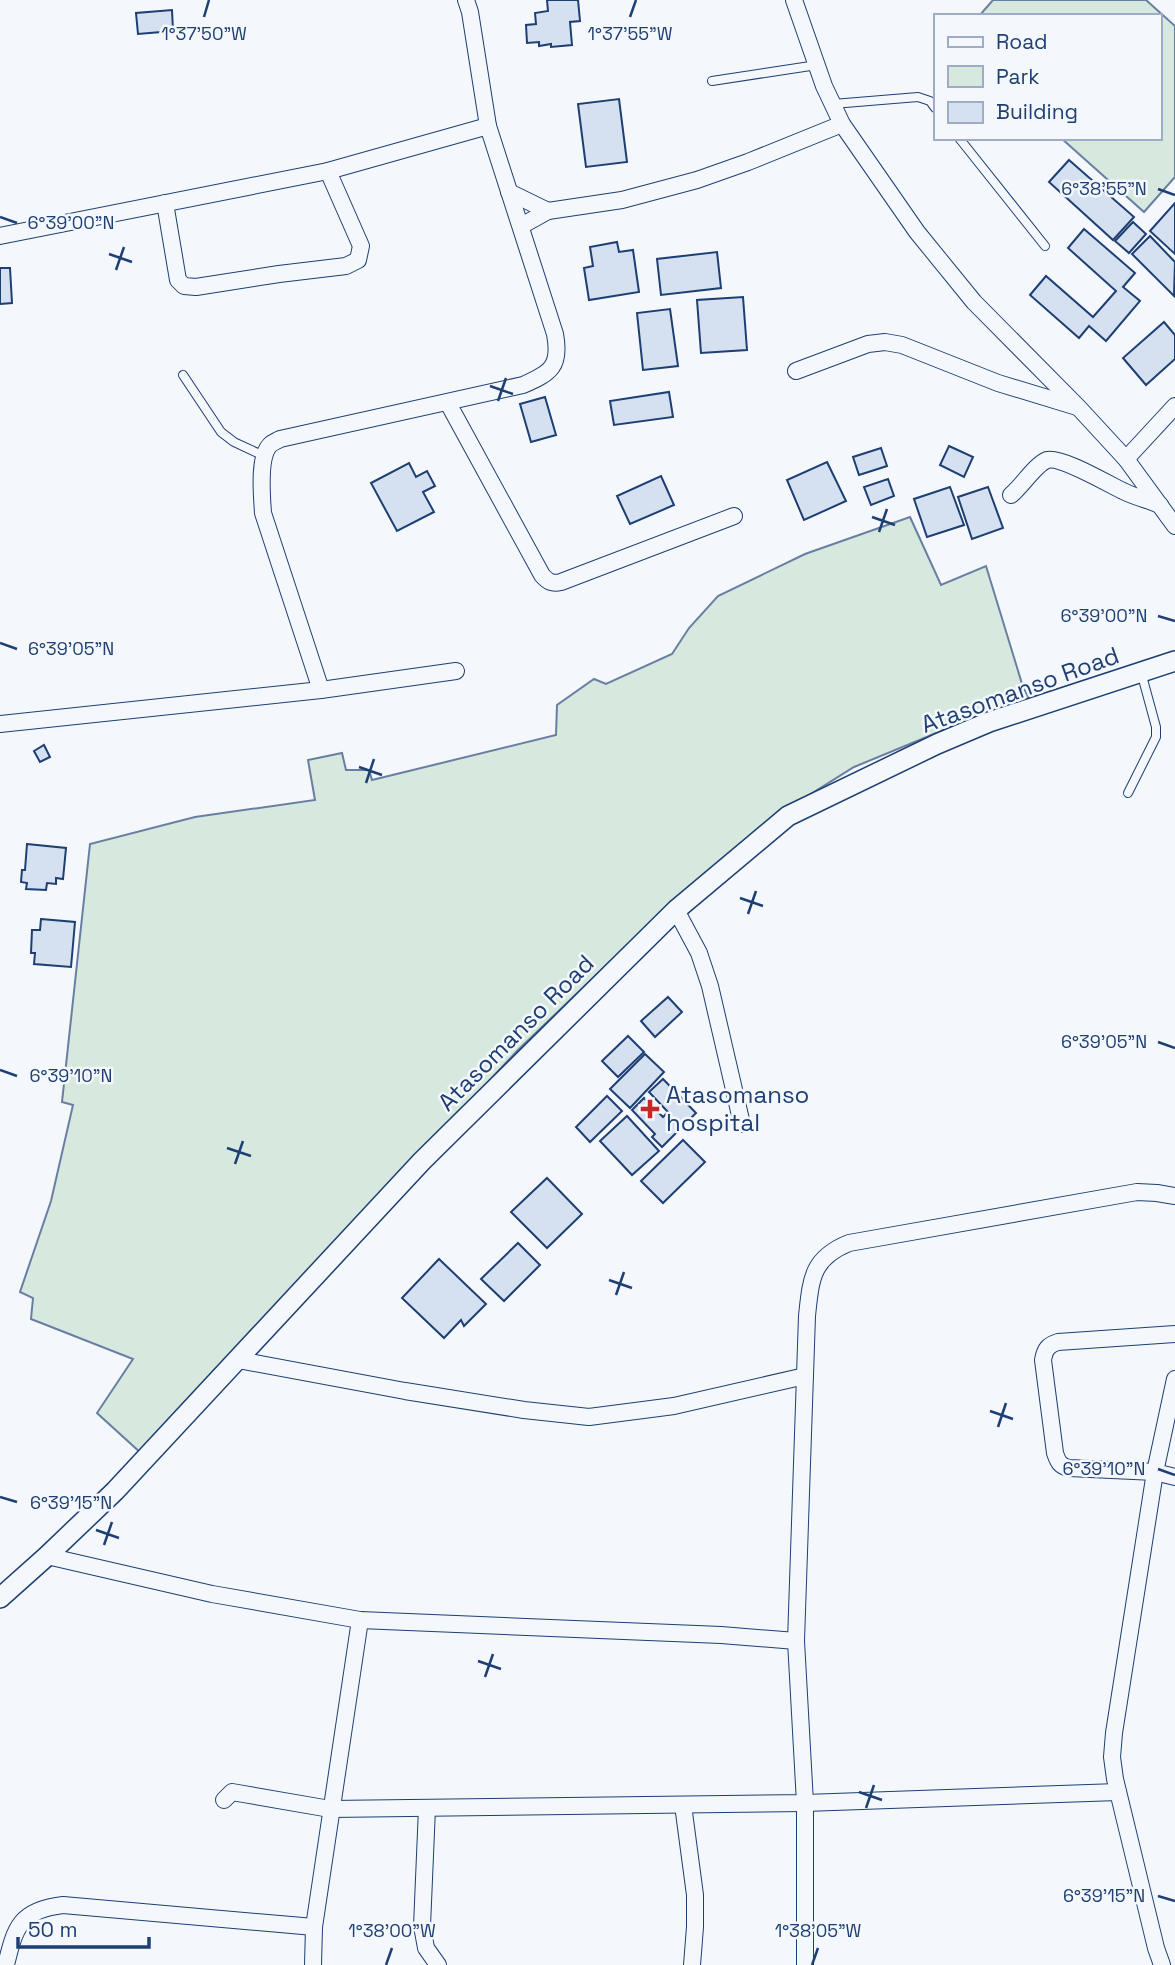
<svg xmlns="http://www.w3.org/2000/svg" width="1175" height="1965" font-family="'Space Grotesk',sans-serif">
<rect width="100%" height="100%" fill="#f4f7fb"/>
<!-- green -->
<g fill="#d7e8df" stroke="#687fa3" stroke-width="2">
<polygon points="993,0 1146,0 1175,26 1175,177 1144,212 1061,138 1159,138 1159,16 979,16"/>
<polygon points="910,517 941,585 986,566 1023,687 1031,702 963,722 854,767 779,814 646,927 517,1051 142,1454 97,1413 133,1359 31,1319 33,1298 20,1292 51,1201 73,1105 62,1102 90,844 195,817 315,800 308,760 342,753 346,770 369,770 372,780 556,735 557,705 594,679 606,684 672,654 689,628 718,596 805,554"/>
</g>
<!-- building -->
<g fill="#d5e0f0" stroke="#1d3f73" stroke-width="2">
<polygon points="547,0 578,0 580,21 570,22 572,45 551,47 551,44 539,46 539,42 527,43 526,25 536,24 535,13 548,11"/>
<polygon points="172,10 173,31 138,34 136,13"/>
<polygon points="619,99 627,162 586,167 578,104"/>
<polygon points="1069,160 1134,217 1113,240 1049,182"/>
<polygon points="1175,203 1175,254 1150,231"/>
<polygon points="1133,222 1146,234 1129,253 1115,241"/>
<polygon points="1084,229 1135,273 1123,287 1140,301 1106,341 1089,326 1079,338 1030,295 1046,276 1093,317 1116,291 1068,248"/>
<polygon points="1150,236 1175,262 1174,296 1132,254"/>
<polygon points="617,242 619,252 633,250 639,292 589,300 584,268 593,266 590,247"/>
<polygon points="717,252 721,288 661,295 657,259"/>
<polygon points="0,268 10,268 12,303 0,304"/>
<polygon points="743,297 747,350 701,353 697,300"/>
<polygon points="670,309 678,366 643,370 637,313"/>
<polygon points="1164,322 1175,335 1175,359 1146,385 1123,358"/>
<polygon points="669,392 673,417 614,425 610,401"/>
<polygon points="545,397 556,435 531,442 520,404"/>
<polygon points="949,446 973,457 964,477 940,465"/>
<polygon points="881,448 887,466 859,475 853,457"/>
<polygon points="827,462 846,501 804,520 787,480"/>
<polygon points="409,463 416,477 427,471 435,486 423,492 434,512 397,531 371,483"/>
<polygon points="661,476 674,505 630,524 617,496"/>
<polygon points="888,479 894,496 871,505 864,487"/>
<polygon points="950,487 964,525 927,537 914,499"/>
<polygon points="988,487 1003,528 972,539 958,497"/>
<polygon points="44,745 50,757 40,762 34,751"/>
<polygon points="27,844 66,848 63,879 56,878 56,884 47,883 46,890 26,889 27,883 21,882 22,870 25,870"/>
<polygon points="41,919 75,922 71,967 34,964 35,953 31,953 32,930 40,930"/>
<polygon points="668,997 682,1012 655,1037 641,1021"/>
<polygon points="628,1036 644,1052 618,1077 602,1061"/>
<polygon points="645,1054 664,1072 630,1108 610,1089"/>
<polygon points="663,1079 696,1113 662,1147 652,1137 655,1134 632,1110 644,1098 663,1117 668,1112 649,1092"/>
<polygon points="607,1096 622,1111 590,1142 576,1127"/>
<polygon points="627,1116 659,1151 632,1175 600,1141"/>
<polygon points="683,1140 705,1162 663,1203 641,1181"/>
<polygon points="547,1178 582,1214 547,1248 511,1212"/>
<polygon points="518,1243 540,1265 504,1301 481,1279"/>
<polygon points="439,1259 486,1304 464,1326 461,1320 444,1338 402,1298"/>
</g>
<g fill="none" stroke-linecap="round" stroke-linejoin="round">
<defs>
<g id="service">
<polyline points="712,81 817,65"/>
<polyline points="833,104 918,97 930,101 935,108"/>
<polyline points="959,138 1045,246"/>
<polyline points="183,375 221,432 234,442 264,456"/>
<polyline points="1128,793 1156,737 1156,727 1141,672"/>
</g>
<g id="minor">
<polyline points="794,0 824,86 842,124 917,232 974,302 1079,408 1126,459 1175,526"/>
<polyline points="509,192 548,211"/>
<polyline points="165,203 178,280 184,286 196,287 279,274 346,266 358,260 361,246 328,171"/>
<polyline points="521,226 548,211 622,200 697,180 748,162 842,124"/>
<polyline points="0,236 328,171 488,126"/>
<polyline points="796,371 868,344 885,342 902,345 998,383 1077,407"/>
<path d="M448,403L542,575C548,582 552,584 561,582L734,516"/>
<polyline points="1126,459 1175,406"/>
<path d="M1011,495C1021,487 1036,464 1047,460C1061,456 1108,484 1123,491C1135,497 1148,500 1160,505"/>
<path d="M321,690L263,513C262,497 258,457 270,445C273,442 277,441 280,439L523,385C551,373 561,366 555,334L488,126L470,12L466,0"/>
<polyline points="0,724 321,690 456,671"/>
<polyline points="676,910 699,953 710,986 742,1124"/>
<path d="M1175,1334L1058,1342C1048,1345 1045,1349 1043,1360L1055,1453C1058,1462 1060,1466 1069,1468L1155,1472L1175,1477"/>
<polyline points="238,1360 405,1391 524,1410 589,1417 674,1406 805,1376"/>
<polyline points="47,1556 212,1594 360,1620 721,1635 796,1641 805,1803 805,1965"/>
<path d="M796,1641L807,1316C811,1278 812,1258 849,1243L1137,1192L1157,1193L1175,1196"/>
<polyline points="224,1800 232,1792 330,1809 805,1803 1118,1792"/>
<polyline points="683,1805 695,1895 695,1927 692,1965"/>
<polyline points="427,1808 422,1926 426,1948 438,1965"/>
<path d="M6,1965C15,1927 20,1910 63,1905L314,1927"/>
<polyline points="313,1965 314,1927 360,1620"/>
<polyline points="1162,1965 1156,1948 1115,1779 1112,1757 1114,1733 1155,1472 1175,1379"/>
</g>
<polyline id="tertiary" points="0,1598 47,1556 115,1491 422,1161 676,910 788,816 937,744 989,722 1175,661"/>
</defs>
<!-- service casing -->
<use href="#service" stroke="#1d3f73" stroke-width="10"/>
<!-- minor casing -->
<use href="#minor" stroke="#1d3f73" stroke-width="18"/>
<!-- tertiary casing -->
<use href="#tertiary" stroke="#1d3f73" stroke-width="22"/>
<!-- service -->
<use href="#service" stroke="#f4f7fb" stroke-width="8"/>
<!-- minor -->
<use href="#minor" stroke="#f4f7fb" stroke-width="16"/>
<!-- tertiary -->
<use href="#tertiary" stroke="#f4f7fb" stroke-width="19"/>
</g>
<!-- ticks -->
<path fill="none" stroke="#1d3f73" stroke-width="2.5" d="M204,17L209,0M630,17L636,0M1158,189L1175,195M0,217L17,223M109,254L132,262M116,270L124,247M490,386L513,394M498,401L506,378M872,517L895,525M879,532L887,509M1158,616L1175,621M0,643L17,649M359,767L382,775M366,783L374,759M740,898L763,906M748,914L756,891M1158,1042L1175,1048M0,1070L17,1076M227,1148L251,1156M235,1164L243,1141M609,1280L632,1288M616,1295L624,1272M990,1411L1013,1419M998,1427L1006,1403M1158,1469L1175,1475M0,1497L17,1502M96,1530L119,1538M104,1545L112,1522M478,1661L501,1669M485,1677L493,1654M859,1792L882,1800M866,1808L874,1785M1158,1896L1175,1901M386,1965L392,1948M812,1965L818,1948"/>
<!-- markers -->
<path fill="#c62828" stroke="#f4f7fb" stroke-width="2.5" d="M646.5 1098.5h7v7h7v7h-7v7h-7v-7h-7v-7h7z"/>
<g text-anchor="middle" stroke-width="5" stroke-linejoin="round" paint-order="stroke">
<!-- street labels -->
<g font-size="24" fill="#1d3f73" stroke="#f4f7fb">
<text transform="translate(1020 690) rotate(-20)" y="8">Atasomanso Road</text>
<text transform="translate(516 1033) rotate(-45)" y="8">Atasomanso Road</text>
</g>
<!-- poi labels -->
<g font-size="24" fill="#1d3f73" stroke="#f4f7fb" text-anchor="start">
<text x="666" y="1103">Atasomanso<tspan x="666" dy="28">hospital</tspan></text>
</g>
</g>
<g font-size="18" text-anchor="middle" fill="#1d3f73" stroke="#f4f7fb" stroke-width="5" stroke-linejoin="round" paint-order="stroke">
<text x="204" y="40">1°37'50"W</text>
<text x="630" y="40">1°37'55"W</text>
<text x="1104" y="195">6°38'55"N</text>
<text x="71" y="229">6°39'00"N</text>
<text x="1104" y="622">6°39'00"N</text>
<text x="71" y="655">6°39'05"N</text>
<text x="1104" y="1048">6°39'05"N</text>
<text x="71" y="1082">6°39'10"N</text>
<text x="1104" y="1475">6°39'10"N</text>
<text x="71" y="1509">6°39'15"N</text>
<text x="1104" y="1902">6°39'15"N</text>
<text x="392" y="1937">1°38'00"W</text>
<text x="818" y="1937">1°38'05"W</text>
</g>
<!-- legend -->
<rect x="934" y="14" width="228" height="126" fill="#f4f7fb" stroke="#9eadc5" stroke-width="2"/>
<rect x="948" y="37" width="35" height="10" fill="#f4f7fb" stroke="#9eadc5" stroke-width="2"/>
<text x="996" y="49" font-size="21" fill="#1d3f73">Road</text>
<rect x="948" y="66" width="35" height="21" fill="#d7e8df" stroke="#9eadc5" stroke-width="2"/>
<text x="996" y="84" font-size="21" fill="#1d3f73">Park</text>
<rect x="948" y="102" width="35" height="21" fill="#d5e0f0" stroke="#9eadc5" stroke-width="2"/>
<text x="996" y="119" font-size="21" fill="#1d3f73">Building</text>
<!-- scale -->
<path d="M18 1937v10h131v-10" fill="none" stroke="#1d3f73" stroke-width="3.5"/>
<text x="28" y="1937" font-size="21" fill="#1d3f73" stroke="#f4f7fb" stroke-width="5" paint-order="stroke">50 m</text>
</svg>
